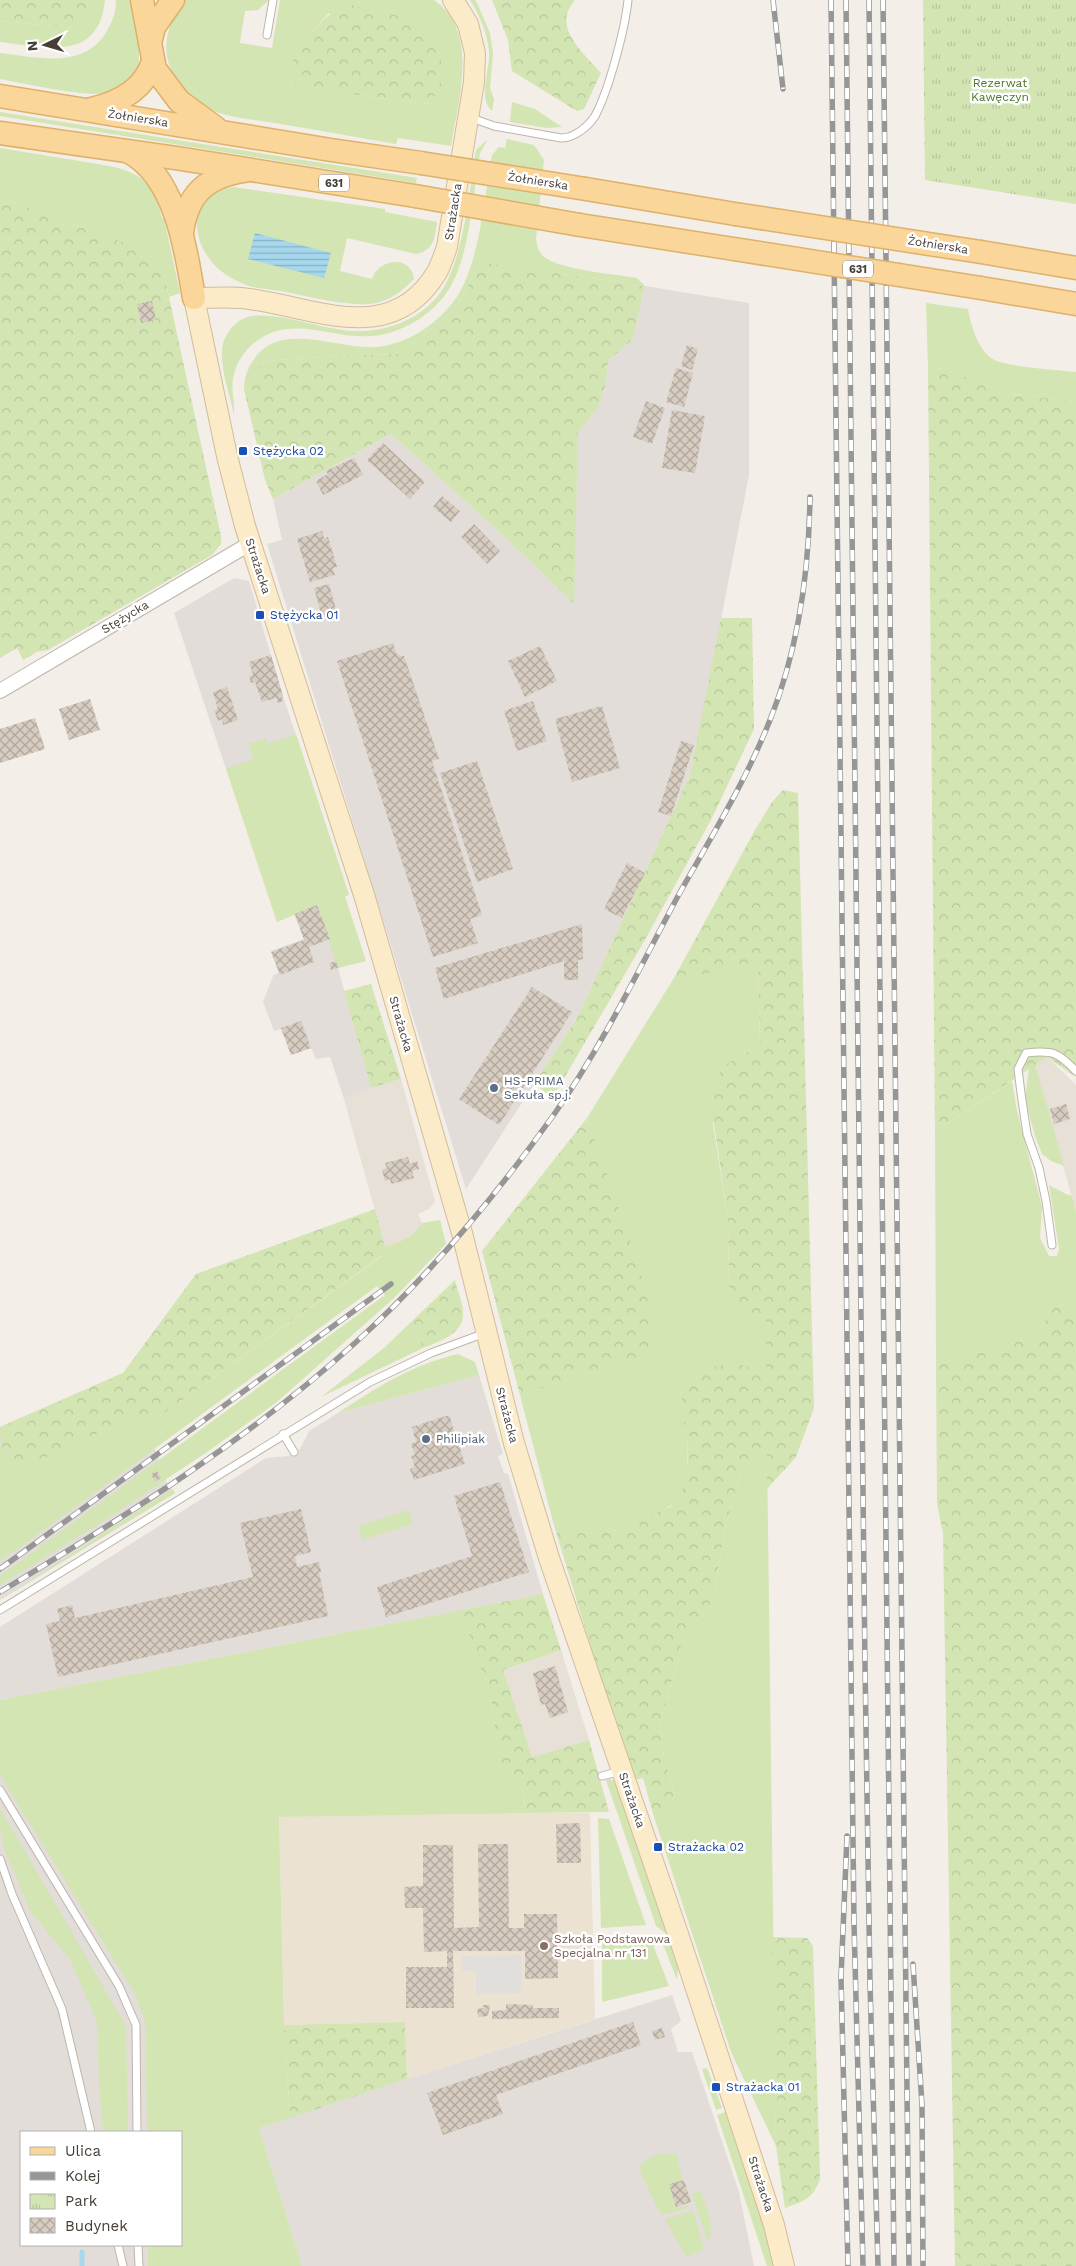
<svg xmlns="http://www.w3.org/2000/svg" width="1076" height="2266" font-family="'Work Sans',sans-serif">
<defs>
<pattern id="forest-crowns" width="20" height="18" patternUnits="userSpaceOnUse" patternTransform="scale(1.25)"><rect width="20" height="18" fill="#d3e5b2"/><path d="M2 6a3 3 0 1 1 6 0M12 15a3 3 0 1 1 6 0" fill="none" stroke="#b6c69a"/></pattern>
<pattern id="park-tufts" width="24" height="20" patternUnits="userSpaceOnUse" patternTransform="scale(1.25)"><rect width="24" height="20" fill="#d3e5b2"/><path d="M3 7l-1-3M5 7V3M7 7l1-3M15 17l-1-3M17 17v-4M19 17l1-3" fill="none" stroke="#b6c69a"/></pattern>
<pattern id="water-rules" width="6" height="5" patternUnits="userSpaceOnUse" patternTransform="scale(1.25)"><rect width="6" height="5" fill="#a6d7ed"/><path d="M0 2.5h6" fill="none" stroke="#89b0c1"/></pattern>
<pattern id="building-cross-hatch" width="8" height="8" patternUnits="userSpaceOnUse" patternTransform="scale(1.25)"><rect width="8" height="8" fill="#d7ccc0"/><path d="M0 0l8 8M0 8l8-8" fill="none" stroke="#b0a79d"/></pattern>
</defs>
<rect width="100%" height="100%" fill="#f3eee8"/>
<!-- residential -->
<g fill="#e7e0d6">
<polygon points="1047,1057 1076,1085 1076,1212 1035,1064"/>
<polygon points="401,1079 435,1201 429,1209 418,1214 422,1223 418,1230 402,1242 385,1247 344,1099 371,1088"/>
<polygon points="561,1650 589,1740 532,1757 503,1670"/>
</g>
<!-- industrial -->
<g fill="#e2ddd9">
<polygon points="645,286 749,303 749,475 700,728 690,775 577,1018 466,1189 267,544 282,540 273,499 391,434 508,540 573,603 578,432 598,408 606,384 608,361 633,339"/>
<polygon points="234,578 249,581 283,696 349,895 317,906 330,939 371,1088 344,1099 330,1057 316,1059 311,1048 291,1055 281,1029 274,1031 263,1002 273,976 279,972 271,951 304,939 294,914 277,922 174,613"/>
<polygon points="123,1373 167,1478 165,1480 175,1493 0,1600 0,1427"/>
<polygon points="479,1375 503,1454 498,1456 504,1473 508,1474 543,1594 0,1700 0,1627 266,1458 288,1456 300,1449 309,1431 338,1413"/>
<polygon points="0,1758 149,2004 157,2132 21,2132 21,2245 157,2245 157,2266 0,2266"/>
<polygon points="672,1995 681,2021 671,2029 678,2052 692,2052 739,2192 754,2266 302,2266 259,2128 407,2079"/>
</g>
<!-- education -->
<polygon fill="#ebe2d2" points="438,1813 590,1813 595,2019 407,2079 405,2022 284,2025 279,1817"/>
<!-- green -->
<g fill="#d3e5b2" fill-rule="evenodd">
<path d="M88,0H105C99,63 45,47 0,42V21L75,28L86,13Z"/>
<path d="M116,0H132L139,35L137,36C139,48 141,63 136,74C132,82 116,91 107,93C82,97 28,84 0,79V53C37,57 86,71 108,29C113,20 116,11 116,0Z"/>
<path d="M185,0H269L258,10L245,11L240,43L272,48L280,0H434C480,31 458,101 451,146L398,138L396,144C356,137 316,130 275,123C251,119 223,118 201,105C185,96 170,75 167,56C164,36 172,15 185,0ZM329,13L430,104L311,89L291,64L314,29Z"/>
<path d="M470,0H475L477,3L490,33L493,53L490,88L494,99L492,111C477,98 491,68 489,51C487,32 480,16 470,0Z"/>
<polygon points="512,102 535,109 562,127 547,128 510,122"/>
<polygon points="0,112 417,178 416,183 0,116"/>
<path d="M488,139L480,153C473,193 470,256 449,289C433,315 401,334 371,336C330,339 291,313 254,343C245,350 237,362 234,374C230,387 235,401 234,415C230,395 221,372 222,351C223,335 235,319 252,316C283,312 325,331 357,331C388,332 422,318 440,293C464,260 469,191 476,150Z"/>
<path d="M507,139L534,145L544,160L536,239C537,246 538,251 543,256C559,270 615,274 637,278L645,286L480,262L457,307L401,354L352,355L264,361L244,389C244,376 249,365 257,355C285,322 340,350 377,347C408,344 439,323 456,298C480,263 484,198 492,155L499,147L505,148Z"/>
<path d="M0,148L110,166C142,173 155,185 162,218H164L180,293L169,297L162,265L144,250L0,197Z"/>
<path d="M234,187L385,209V212L437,222C435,237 434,251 416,254L347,238L340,271L372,279C378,259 411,254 414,279C405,288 395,297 383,301C376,304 364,305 357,304C332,303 306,296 281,291C270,289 255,289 244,284C237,281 227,276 221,271C189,245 185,193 234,187Z"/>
<path d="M926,303L968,309C971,325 977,347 991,358C1002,367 1059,370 1076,372V402L1009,393L944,369L928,367Z"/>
<polygon points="296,734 349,895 345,896 366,961 338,968 317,905 277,922 226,768 253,760 248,744 266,738 268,744"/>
<path d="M758,965L760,1045L726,1064L713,1124L728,1219L729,1286L766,1317V1374L687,1436C687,1453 690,1477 682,1493C669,1515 615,1535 590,1533C578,1532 564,1526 553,1522L520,1395L652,1352L605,1175L587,1118L674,978Z"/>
<polygon points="1035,1064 1064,1166 1051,1161 1042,1154 1035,1136 1025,1099 1029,1068"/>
<polygon points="1012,1081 1017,1111 1042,1207 1040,1238 1049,1256 1057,1256 1059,1249 1049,1185 1066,1194 1072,1196 1076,1212 1076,1302 1054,1307 1035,1337 936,1365 935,1132"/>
<path d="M440,1220L446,1244L393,1299L277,1402L210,1450L102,1522L0,1585V1576L385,1295L377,1286L19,1548L0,1560V1443L7,1456L29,1465L139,1414L145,1427L382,1256L385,1247C401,1242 414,1237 422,1223Z"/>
<polygon points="411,1322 423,1348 321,1397 384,1348"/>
<path d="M458,1354L475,1362L479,1375L338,1413C375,1388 414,1364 458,1354Z"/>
<polygon points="767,1449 776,2146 731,2052 654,1817 671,1804 674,1793 662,1749 660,1727 680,1648 697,1621 713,1600 725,1528 742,1468"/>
<polygon points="172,1489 175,1493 0,1600"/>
<polygon points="408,1510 413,1524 362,1540 358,1526"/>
<path d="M461,1610L477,1660L490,1690L500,1763C521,1779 525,1787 525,1813L279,1817L284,2025L290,2118L259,2128L302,2266H148V2245H181V2132H147L145,2021L135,1994L0,1775V1700Z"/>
<polygon points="610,1779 616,1782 667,1934 656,1926 606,1780"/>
<polygon points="0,1808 126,2026 128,2132 103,2132 99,2084 97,2022 70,1959 30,1911 3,1845 0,1828"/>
<polygon points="598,1818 609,1819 646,1925 601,1928"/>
<polygon points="602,1937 650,1937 669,1986 602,2002"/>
<polygon points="663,1944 671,1946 678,1967 677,1980"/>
<polygon points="707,2068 722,2108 716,2110 702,2069"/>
<polygon points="728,2111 760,2206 776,2266 767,2266 717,2115"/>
<polygon points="664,2153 676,2154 683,2180 670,2185 677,2208 687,2205 689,2208 661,2215 641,2174 640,2166 650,2157"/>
<path d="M701,2191C706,2208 716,2226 708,2243L692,2194Z"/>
<polygon points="691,2211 694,2213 704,2249 688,2257 685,2255 665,2219"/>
</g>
<!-- forest -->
<g fill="url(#forest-crowns)">
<polygon points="0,0 88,0 86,13 75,28 0,21"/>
<path d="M492,0H575C551,27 583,52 601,73L584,109L577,111L512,71L508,40Z"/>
<path d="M347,4L420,21L433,37L441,60V87L430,104L311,89L294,82L291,64C309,36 316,20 347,4Z"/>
<polygon points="0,197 144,250 162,265 221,536 221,544 212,555 48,650 37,652 23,660 17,648 0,658"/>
<polygon points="480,262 645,286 633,339 608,361 606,384 598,408 578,432 574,604 508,540 391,434 273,499 265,480 244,389 264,361 352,355 401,354 457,307"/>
<polygon points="928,367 944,369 1009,393 1076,402 1076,1077 1047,1057 935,1132"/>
<polygon points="721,618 752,618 754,729 712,818 646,938 553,1097 534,1084 577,1018 690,775"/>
<polygon points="783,790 798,793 814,1408 796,1457 767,1489 767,1449 742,1468 725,1528 713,1600 697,1621 680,1648 660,1727 662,1749 674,1793 671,1804 654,1817 643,1778 634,1780 624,1757 553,1522 589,1533 614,1531 670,1507 682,1492 688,1463 687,1436 681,1408 685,1380 713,1367 736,1363 766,1374 766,1317 743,1314 729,1286 728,1219 711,1103 717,1077 726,1064 760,1045 758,966 674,978 755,830 772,802"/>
<polygon points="371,984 401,1079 371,1088 344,991"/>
<polygon points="587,1118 639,1266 649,1306 652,1353 520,1395 482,1251"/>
<path d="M375,1209L385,1247L384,1254L145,1427L139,1414L29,1465C5,1461 0,1450 0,1427L123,1373L196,1274Z"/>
<path d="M455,1280C457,1290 464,1304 463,1315C463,1334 438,1342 423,1348L411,1322Z"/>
<polygon points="1076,1302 1076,2266 955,2266 943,1533 937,1504 936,1365 1035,1337 1054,1307"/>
<path d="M543,1594L561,1650L503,1670L532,1757L589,1740L609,1812L525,1813C525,1787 521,1779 500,1764L490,1690L477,1660L461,1610Z"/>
<path d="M772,1937L807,1938L813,1946L820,2179C813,2199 804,2201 785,2208L776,2146Z"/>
<polygon points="405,2022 407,2079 290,2118 284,2025"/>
</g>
<!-- park -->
<polygon fill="url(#park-tufts)" points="923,0 1076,0 1076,204 925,180"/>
<!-- parking -->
<polygon fill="#e1dfdc" points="521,1955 522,1993 476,1994 476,1971 462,1971 462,1956"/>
<!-- water -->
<polygon fill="url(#water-rules)" points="255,233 331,253 324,278 248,259"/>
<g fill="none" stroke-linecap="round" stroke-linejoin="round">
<!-- stream -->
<polyline stroke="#a6d7ed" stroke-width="5" points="82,2266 82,2252"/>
</g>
<!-- building -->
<g fill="url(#building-cross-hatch)">
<polygon points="152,301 156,320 141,323 137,304"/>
<polygon points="687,345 698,349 692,370 681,366"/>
<polygon points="676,368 693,373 684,407 666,402"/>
<polygon points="646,401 665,408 652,444 633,437"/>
<polygon points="672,410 705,416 695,473 662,468"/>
<polygon points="383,443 425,482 410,499 367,460"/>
<polygon points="354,458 363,475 323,495 316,481 328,474 326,471"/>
<polygon points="442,496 460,511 451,522 433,507"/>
<polygon points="474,524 500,551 487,564 461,537"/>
<polygon points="322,531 324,538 328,537 337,567 333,568 335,575 310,582 297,539"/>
<polygon points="329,584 338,617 323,621 314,588"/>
<polygon points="393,643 397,655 404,656 439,759 432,761 482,915 470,919 478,943 433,957 337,661"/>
<polygon points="540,646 557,681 525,697 508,661"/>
<polygon points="271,655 283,696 282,696 283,701 278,703 276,698 262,702 255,682 251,683 249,676 253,675 249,662"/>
<polygon points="227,687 238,720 223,725 222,719 218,721 214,710 218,709 213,692"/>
<polygon points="90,699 100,730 69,740 59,709"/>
<polygon points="533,701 547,741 517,751 504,711"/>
<polygon points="602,706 620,768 572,782 555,719"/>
<polygon points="35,718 45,749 0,763 0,729"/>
<polygon points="681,741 694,745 671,816 658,812"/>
<polygon points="477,761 513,869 477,882 440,773"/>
<polygon points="627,863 645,873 622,918 604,909"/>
<polygon points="317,905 330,939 309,947 314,962 280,975 271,952 304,940 295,914"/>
<polygon points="582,924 583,959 578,960 578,980 564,980 564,961 444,999 435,968"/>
<polygon points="336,961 338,968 331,970 329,963"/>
<polygon points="532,987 572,1012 499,1125 459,1099"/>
<polygon points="301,1021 311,1048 291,1055 281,1028"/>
<polygon points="1066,1104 1070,1119 1054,1124 1050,1109"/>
<polygon points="408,1157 410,1164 417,1161 419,1169 412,1171 414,1178 391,1184 390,1179 385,1181 382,1170 387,1168 385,1163"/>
<polygon points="449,1415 465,1464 414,1480 410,1469 415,1467 411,1456 415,1455 411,1444 416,1442 412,1427"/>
<polygon points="157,1471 161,1478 155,1482 151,1474"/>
<polygon points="500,1482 529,1572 386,1617 377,1587 472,1556 454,1496"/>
<polygon points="301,1509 311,1552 295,1556 297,1567 319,1562 321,1572 319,1572 328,1616 58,1677 46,1624 60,1621 57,1609 72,1605 75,1618 253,1577 240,1523"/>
<polygon points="555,1666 568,1712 550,1718 545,1704 541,1705 533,1673"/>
<polygon points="580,1823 581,1863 557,1863 556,1824"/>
<polygon points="478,1844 508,1844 509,1928 524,1928 524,1914 557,1914 558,1978 525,1979 525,1951 453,1951 454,2008 406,2008 406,1967 447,1967 447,1951 424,1952 423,1908 405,1908 404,1887 423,1886 423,1845 453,1845 454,1928 479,1927"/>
<polygon points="506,2004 533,2005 533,2008 559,2008 559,2018 492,2019 492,2011 506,2010"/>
<polygon points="483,2005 490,2005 488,2016 478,2017 477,2009 484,2008"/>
<polygon points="633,2022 641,2045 496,2095 503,2114 443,2135 427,2093"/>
<polygon points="662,2028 665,2037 655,2040 652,2031"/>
<polygon points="684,2180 691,2202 676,2207 669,2184"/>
</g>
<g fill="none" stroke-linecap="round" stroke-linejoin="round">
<defs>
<g id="service">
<polyline points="267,35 273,0"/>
<path d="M469,117L494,126L561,138C574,138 588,127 595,116C609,90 625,29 628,0"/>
<path d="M1052,1245L1046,1201L1039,1168L1027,1134L1021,1093L1018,1069L1026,1053C1052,1050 1058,1052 1076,1071"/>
<polyline points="283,1434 294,1452"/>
<polyline points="0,1610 370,1382 431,1353 485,1333"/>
<polyline points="602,1776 621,1771"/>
<polyline points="0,1790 119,1986 136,2025 137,2132"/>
<polyline points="0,1859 12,1894 62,2009 91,2132"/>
<polyline points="118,2245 123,2266"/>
<polyline points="138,2245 139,2266"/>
</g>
<polyline id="minor" points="0,691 251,543"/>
<path id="secondary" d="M453,0L468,24L475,53L474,82L447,247C444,255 441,265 437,272C390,351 309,304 241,298C225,297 210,298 194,298L227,456L245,526L365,898L462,1233L514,1443L549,1558L679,1937L774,2225L784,2266"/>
<g id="primary">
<polyline points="142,0 155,69 179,101 216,128"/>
<polyline points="150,43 154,27 173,0"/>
<polyline points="0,96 331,150 421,163"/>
<path d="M92,109C117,103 143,91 152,64"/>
<polyline points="0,133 176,158 415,196"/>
<path d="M129,152C176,177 186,250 194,298"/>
<polyline points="586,189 735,214"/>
<polyline points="580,225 734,249"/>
<path d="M182,233C187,195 205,177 244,171"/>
<polyline points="981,252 1076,268"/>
<polyline points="981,288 1076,304"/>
</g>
</defs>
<!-- service casing -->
<use href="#service" stroke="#beb5aa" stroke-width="9"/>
<!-- minor casing -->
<use href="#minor" stroke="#beb5aa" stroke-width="16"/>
<!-- secondary casing -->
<use href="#secondary" stroke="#d1bd99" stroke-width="22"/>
<!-- primary casing -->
<use href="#primary" stroke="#deb16a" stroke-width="25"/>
<!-- service -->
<use href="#service" stroke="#fff" stroke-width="7"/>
<!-- minor -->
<use href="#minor" stroke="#fff" stroke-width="14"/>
<!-- secondary -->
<use href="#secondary" stroke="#fcebc8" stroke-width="20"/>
<!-- primary -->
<use href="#primary" stroke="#fad69a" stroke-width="22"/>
<defs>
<g id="rail">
<polyline points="773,0 783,89"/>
<polyline points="831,0 854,1923 863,2266"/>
<polyline points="846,0 865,1665 870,1983 878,2266"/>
<polyline points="869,0 894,2266"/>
<polyline points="883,0 909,2266"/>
<polyline points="0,1569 391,1284"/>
<path d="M0,1592C123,1518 248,1440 355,1343C430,1275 496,1196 555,1113C603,1045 639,969 678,896C710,839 746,781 770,720C798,650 809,572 810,497"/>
<polyline points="847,1836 841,1977 848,2266"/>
<polyline points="913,1964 922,2105 923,2266"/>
</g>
</defs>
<!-- rail casing -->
<use href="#rail" stroke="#969696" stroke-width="5.5"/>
<!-- rail -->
<use href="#rail" stroke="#fff" stroke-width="4" stroke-dasharray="11" stroke-linecap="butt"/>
<defs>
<g id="primary-bridge">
<polyline points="421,163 586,189"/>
<polyline points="415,196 580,225"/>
<polyline points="735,214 981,252"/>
<polyline points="734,249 981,288"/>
</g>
</defs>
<!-- primary-bridge casing -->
<use href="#primary-bridge" stroke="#deb16a" stroke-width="25" stroke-linecap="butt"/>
<!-- primary-bridge -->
<use href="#primary-bridge" stroke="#fad69a" stroke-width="22"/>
</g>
<!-- markers -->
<g fill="#1a4fb4" stroke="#fff" stroke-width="2">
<rect x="238" y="446" width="10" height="10" rx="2.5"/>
<rect x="255" y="610" width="10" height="10" rx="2.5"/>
<rect x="653" y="1842" width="10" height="10" rx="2.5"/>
<rect x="711" y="2082" width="10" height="10" rx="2.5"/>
</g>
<g fill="#5c6f8a" stroke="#fff" stroke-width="2">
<circle cx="494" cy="1088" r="5"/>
<circle cx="426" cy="1439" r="5"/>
</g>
<circle fill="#8d6e63" stroke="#fff" stroke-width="2" cx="544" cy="1946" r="5"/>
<g text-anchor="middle" stroke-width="5" stroke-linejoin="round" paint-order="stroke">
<!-- shield labels -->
<g fill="#fff" stroke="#7e7873" stroke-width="1">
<rect x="319" y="174.5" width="30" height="17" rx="4"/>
<rect x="843" y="260.5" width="30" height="17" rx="4"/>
</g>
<g font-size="11" font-weight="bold" fill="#463e37">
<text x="334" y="187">631</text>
<text x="858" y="273">631</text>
</g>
<!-- park labels -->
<g font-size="12" fill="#4f752c" stroke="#fff">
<text x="1000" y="87">Rezerwat<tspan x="1000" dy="14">Kawęczyn</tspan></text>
</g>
<!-- street labels -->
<g font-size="12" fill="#463e37" stroke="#fff">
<text transform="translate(138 118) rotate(9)" y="4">Żołnierska</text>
<text transform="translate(538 181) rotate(9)" y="4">Żołnierska</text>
<text transform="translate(453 212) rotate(-81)" y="4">Strażacka</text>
<text transform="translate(938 245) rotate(9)" y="4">Żołnierska</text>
<text transform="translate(258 566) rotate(72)" y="4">Strażacka</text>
<text transform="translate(125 617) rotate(-31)" y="4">Stężycka</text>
<text transform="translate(401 1024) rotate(74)" y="4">Strażacka</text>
<text transform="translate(507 1415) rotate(75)" y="4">Strażacka</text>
<text transform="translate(632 1800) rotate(71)" y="4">Strażacka</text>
<text transform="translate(761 2184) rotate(72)" y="4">Strażacka</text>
</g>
<!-- transit labels -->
<g font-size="12" fill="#164399" stroke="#fff" text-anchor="start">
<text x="253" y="455">Stężycka 02</text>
<text x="270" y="619">Stężycka 01</text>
<text x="668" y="1851">Strażacka 02</text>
<text x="726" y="2091">Strażacka 01</text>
</g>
<!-- service labels -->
<g font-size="12" fill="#4e5e75" stroke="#fff" text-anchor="start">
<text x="504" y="1085">HS-PRIMA<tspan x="504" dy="14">Sekuła sp.j.</tspan></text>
<text x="436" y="1443">Philipiak</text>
</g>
<!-- education labels -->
<g font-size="12" fill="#785e54" stroke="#fff" text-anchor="start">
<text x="554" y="1943">Szkoła Podstawowa<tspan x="554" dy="14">Specjalna nr 131</tspan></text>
</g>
</g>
<!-- legend -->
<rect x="20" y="2131" width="162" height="115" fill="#ffffff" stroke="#b5b2af"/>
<rect x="30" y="2147" width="25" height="8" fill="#fad69a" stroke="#b5b2af"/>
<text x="65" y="2156" font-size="15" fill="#463e37">Ulica</text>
<rect x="30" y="2172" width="25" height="8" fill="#969696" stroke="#b5b2af"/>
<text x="65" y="2181" font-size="15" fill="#463e37">Kolej</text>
<rect x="30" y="2194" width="25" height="15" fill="url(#park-tufts)" stroke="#b5b2af"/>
<text x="65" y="2206" font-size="15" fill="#463e37">Park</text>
<rect x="30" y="2218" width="25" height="15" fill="url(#building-cross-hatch)" stroke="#b5b2af"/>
<text x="65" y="2231" font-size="15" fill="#463e37">Budynek</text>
<!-- north arrow -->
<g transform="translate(45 45) rotate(265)" stroke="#ffffff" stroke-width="4" paint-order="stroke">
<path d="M0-4L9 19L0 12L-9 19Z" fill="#463e37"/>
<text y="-8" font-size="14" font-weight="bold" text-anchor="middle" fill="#463e37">N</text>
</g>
</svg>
